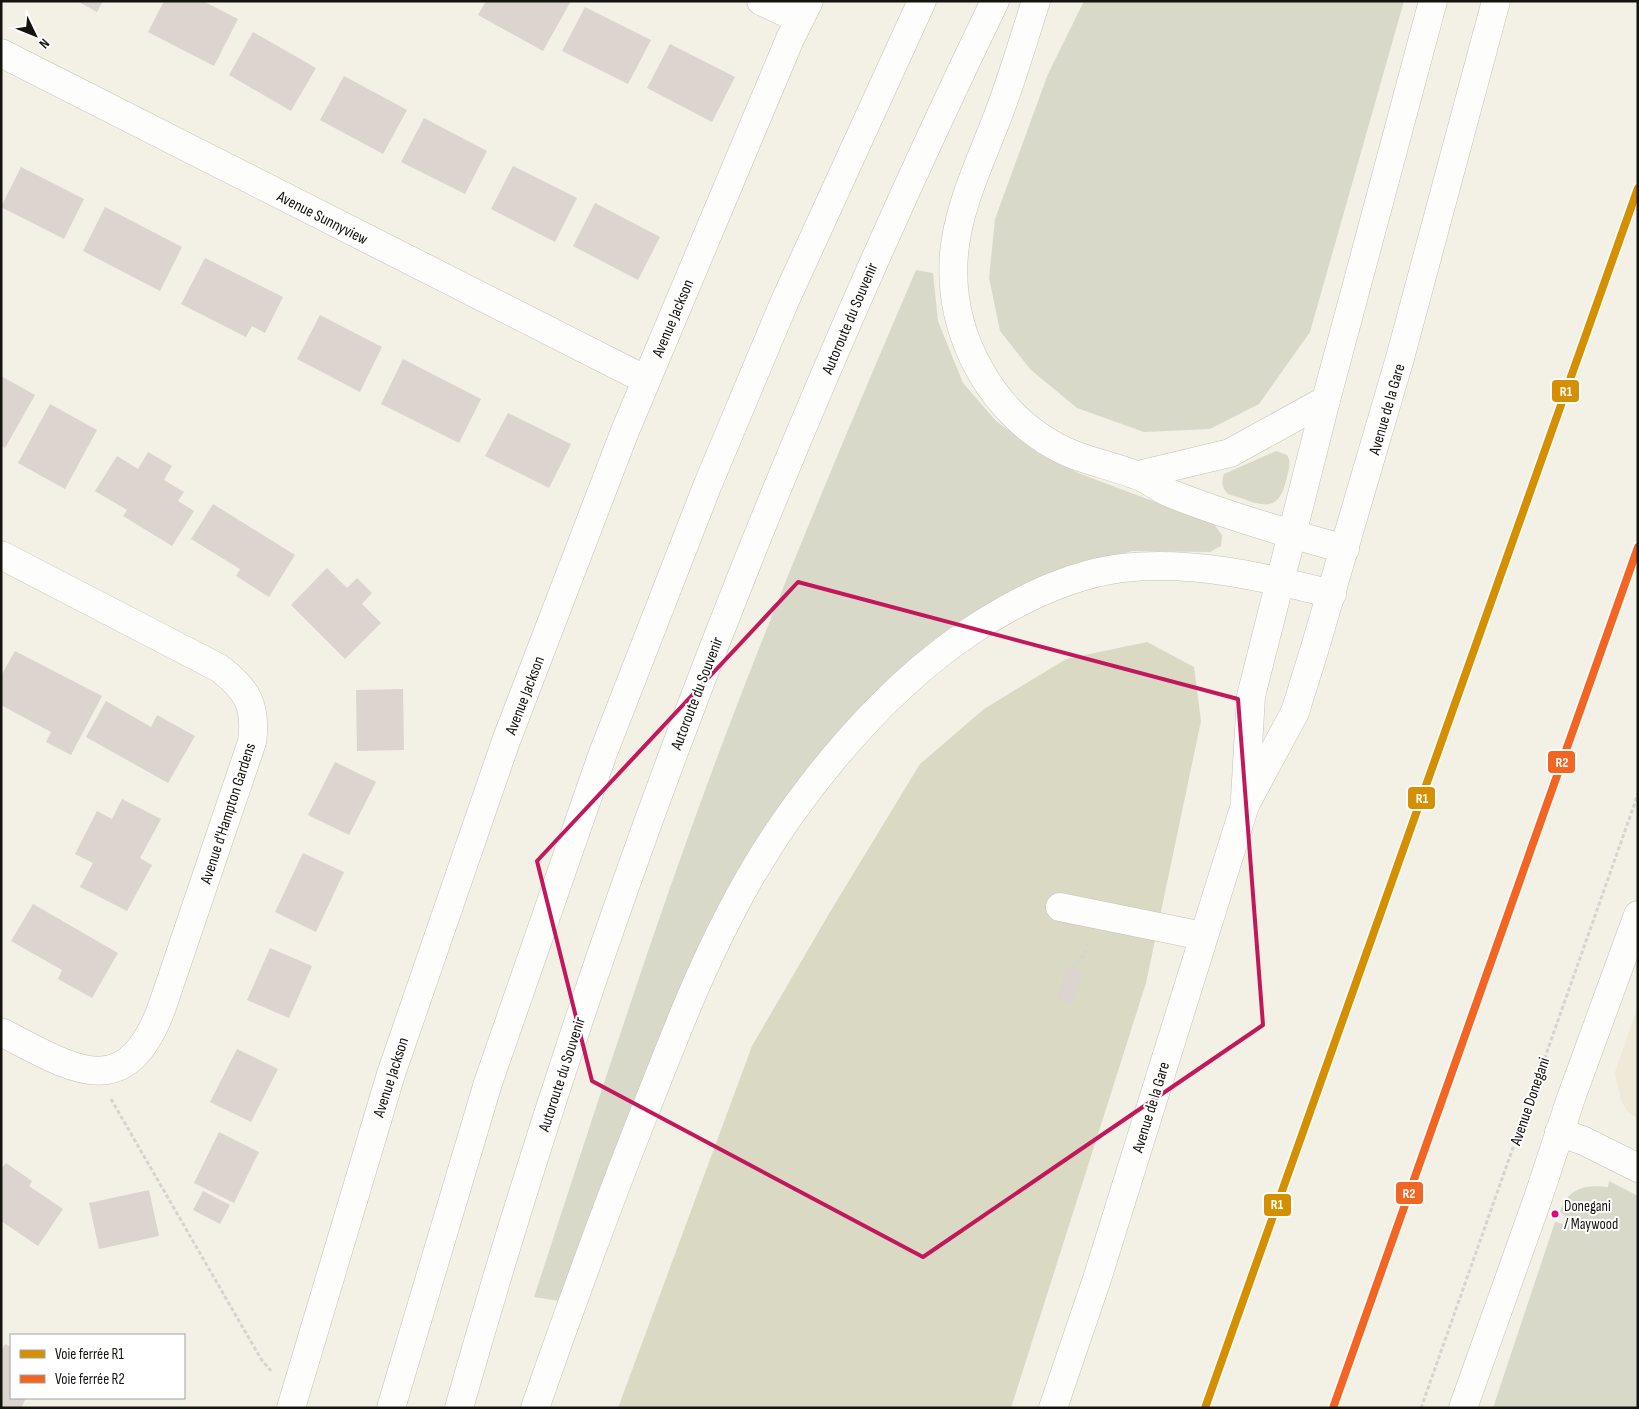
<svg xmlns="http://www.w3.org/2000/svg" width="1639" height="1409" font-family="'Sofia Sans Condensed',sans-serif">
<rect width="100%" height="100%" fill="#f3f0e6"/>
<!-- built -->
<polygon fill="#eeead7" points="1638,1006 1638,1119 1628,1112 1621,1101 1615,1072"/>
<!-- green -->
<g fill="#d9d9ca">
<polygon points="1084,1 1404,1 1310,332 1259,404 1210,429 1144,432 1077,408 1031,370 1000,331 989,278 995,219 1048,74"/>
<path d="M916,270L933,273L938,321L963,383L996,421L1036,451L1078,473L1214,524L1222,535L1221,546L1210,552L1132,551L1081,566L1003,595L944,633L877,694L807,768L761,838L560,1301L534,1297C598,1102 660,905 734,713C791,564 853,417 916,270Z"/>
<path d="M1276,451L1287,455C1292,463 1288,472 1286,481C1277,518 1256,502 1228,494C1222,488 1221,482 1224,474Z"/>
<path d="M1609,1181L1638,1196V1408H1493L1555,1222L1563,1224L1565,1216L1560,1212C1567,1188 1586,1184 1608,1187Z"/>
</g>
<!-- forest -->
<polygon fill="#d9d9c4" points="1147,642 1194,667 1201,721 1146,983 1011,1408 618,1408 752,1046 830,912 920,764 984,709 1066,659"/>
<!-- building -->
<g fill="#dcd4cf">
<polygon points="77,1 103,1 97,12"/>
<polygon points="164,1 203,1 238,19 214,66 148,32"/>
<polygon points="486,1 571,1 543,51 478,15"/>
<polygon points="585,7 651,40 628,84 562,51"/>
<polygon points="253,32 316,68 291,111 229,75"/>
<polygon points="670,44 735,77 712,122 647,88"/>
<polygon points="344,76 407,110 383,154 320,120"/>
<polygon points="424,118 487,151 465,194 401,162"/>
<polygon points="513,166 577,198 555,242 491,209"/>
<polygon points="21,167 84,199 64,239 1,207"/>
<polygon points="595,203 660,237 638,280 573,246"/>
<polygon points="105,207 182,247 160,291 83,251"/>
<polygon points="205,258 283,297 265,333 252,326 246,337 181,304"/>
<polygon points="320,315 382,347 360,392 297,359"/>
<polygon points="403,359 481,399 459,443 381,404"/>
<polygon points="1,376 35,395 5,448 1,445"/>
<polygon points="50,404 97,430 65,489 18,463"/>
<polygon points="508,413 571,444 549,488 485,456"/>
<polygon points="148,452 172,466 164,480 184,492 178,501 194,511 172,546 123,516 127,510 95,491 117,456 138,469"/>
<polygon points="213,504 295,555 269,597 236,576 240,569 191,539"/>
<polygon points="327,568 347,588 357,578 372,593 362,604 381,623 345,659 291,605"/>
<polygon points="15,651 102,696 71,755 46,742 51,732 1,705 1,676"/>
<polygon points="403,689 404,750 357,751 356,690"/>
<polygon points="106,701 151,727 157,715 195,736 168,783 86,737"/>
<polygon points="335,762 376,782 349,835 308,815"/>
<polygon points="122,799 161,819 140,858 152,865 127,911 80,887 93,863 75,854 97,811 112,819"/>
<polygon points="303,853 344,872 316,932 275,912"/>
<polygon points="33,904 118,953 92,998 58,979 62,970 11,941"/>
<polygon points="270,948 312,966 289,1018 247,1000"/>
<polygon points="1067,967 1082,972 1072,1004 1057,999"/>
<polygon points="237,1049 278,1069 251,1122 210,1102"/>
<polygon points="219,1132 259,1152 234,1203 194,1183"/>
<polygon points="6,1163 32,1181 29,1186 63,1209 38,1246 1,1221 1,1169"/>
<polygon points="149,1190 159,1236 99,1249 89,1203"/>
<polygon points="203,1191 230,1205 220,1224 193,1210"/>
<polygon points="5,1344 11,1347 11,1398 26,1398 21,1408 1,1408 1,1351"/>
</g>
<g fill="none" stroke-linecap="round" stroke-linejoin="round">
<defs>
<g id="minor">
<polyline points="761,1 799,19"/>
<polyline points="1,53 646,380"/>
<path d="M1,555L219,668C247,689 257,706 252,742L162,1007C125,1107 72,1068 1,1032"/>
<polyline points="1245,798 1251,696 1326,400 1433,1"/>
<polyline points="1060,907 1203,936"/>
<polyline points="1559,1132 1584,1141 1638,1168"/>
<polyline points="291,1408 391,1074 506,741 625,431 790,39 809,1"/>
<polyline points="1053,1408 1097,1279 1245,805 1295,712 1314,651 1400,358 1496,1"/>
<polyline points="1463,1408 1538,1198 1571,1098 1638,915"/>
</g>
<g id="highway">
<path d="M1036,1C1024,38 1013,76 999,113C982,158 958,206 954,254C947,335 993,418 1067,452C1089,462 1114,466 1136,475C1149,479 1159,489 1172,494C1228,516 1286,533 1345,549"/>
<polyline points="1138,475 1230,453 1326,400"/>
<polyline points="391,1408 488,1083 603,753 708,484 784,303 922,1"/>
<path d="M459,1408C596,924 776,454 995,1"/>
<path d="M535,1408C570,1308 606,1209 645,1111C671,1046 696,979 729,916C782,811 875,694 974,629C1018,600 1068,575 1122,568C1192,560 1264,577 1332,594"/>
</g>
</defs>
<!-- minor casing -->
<use href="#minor" stroke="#c4c2ba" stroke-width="29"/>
<!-- highway casing -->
<use href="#highway" stroke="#c4c2ba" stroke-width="29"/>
<!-- path -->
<g stroke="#d4d4d1" stroke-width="3" stroke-dasharray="4 2.5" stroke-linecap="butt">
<polyline points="1073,968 1085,954 1087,944"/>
<polyline points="111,1099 261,1359 271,1371"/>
<polyline points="1421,1408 1638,794"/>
</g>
<!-- minor -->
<use href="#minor" stroke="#fdfdfb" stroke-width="28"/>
<!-- highway -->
<use href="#highway" stroke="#fdfdfb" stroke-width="28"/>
<defs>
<polyline id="rail-1" points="1205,1408 1638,188"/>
<polyline id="rail-2" points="1333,1408 1638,547"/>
</defs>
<!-- rail-1 casing -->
<use href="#rail-1" stroke="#fff" stroke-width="11"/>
<!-- rail-2 casing -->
<use href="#rail-2" stroke="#fff" stroke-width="11"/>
<!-- rail-1 -->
<use href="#rail-1" stroke="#d59002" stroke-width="8"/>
<!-- rail-2 -->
<use href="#rail-2" stroke="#f26522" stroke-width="8"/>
</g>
<!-- marked area -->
<path fill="none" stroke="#c2185b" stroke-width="4" stroke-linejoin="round" d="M798,582L1238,699L1263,1025L923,1257L592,1081L537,861Z"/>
<!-- markers -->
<circle fill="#e5007d" stroke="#fff" stroke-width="2" cx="1555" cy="1214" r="4.5"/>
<g text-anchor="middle" stroke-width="4" stroke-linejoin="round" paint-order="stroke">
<!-- bus labels -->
<g font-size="15" fill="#15130d" stroke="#fff" text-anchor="start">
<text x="1564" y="1211">Donegani<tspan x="1564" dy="18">/ Maywood</tspan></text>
</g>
<!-- street labels -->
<g font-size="16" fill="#15130d" stroke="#fff">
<text transform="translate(323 217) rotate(27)" y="6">Avenue Sunnyview</text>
<text transform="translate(672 318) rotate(-67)" y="6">Avenue Jackson</text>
<text transform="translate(849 318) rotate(-67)" y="6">Autoroute du Souvenir</text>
<text transform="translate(1386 409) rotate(-74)" y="6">Avenue de la Gare</text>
<text transform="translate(696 693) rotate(-69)" y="6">Autoroute du Souvenir</text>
<text transform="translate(524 695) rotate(-69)" y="6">Avenue Jackson</text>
<text transform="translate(227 813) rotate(-72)" y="6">Avenue d'Hampton Gardens</text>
<text transform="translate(561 1074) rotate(-72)" y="6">Autoroute du Souvenir</text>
<text transform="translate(390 1077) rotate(-72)" y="6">Avenue Jackson</text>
<text transform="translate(1529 1101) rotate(-71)" y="6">Avenue Donegani</text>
<text transform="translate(1150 1107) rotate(-73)" y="6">Avenue de la Gare</text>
</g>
</g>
<g stroke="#fff" stroke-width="2">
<rect x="1551" y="379" width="29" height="24" rx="5" fill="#d59002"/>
<rect x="1547" y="750" width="29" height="24" rx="5" fill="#f26522"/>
<rect x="1407" y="786" width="29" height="24" rx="5" fill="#d59002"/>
<rect x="1395" y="1181" width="29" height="24" rx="5" fill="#f26522"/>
<rect x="1263" y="1193" width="29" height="24" rx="5" fill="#d59002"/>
</g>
<g font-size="14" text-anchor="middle" font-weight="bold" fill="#fff">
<text x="1566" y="396">R1</text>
<text x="1562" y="767">R2</text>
<text x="1422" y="803">R1</text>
<text x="1409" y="1198">R2</text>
<text x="1277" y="1209">R1</text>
</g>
<!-- border -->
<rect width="1639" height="1409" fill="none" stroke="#15130d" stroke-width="5"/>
<!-- legend -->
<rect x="10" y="1334" width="175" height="65" fill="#ffffff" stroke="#a1a19e"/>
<rect x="20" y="1350" width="25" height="8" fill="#d59002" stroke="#a1a19e"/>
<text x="55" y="1359" font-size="15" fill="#15130d">Voie ferrée R1</text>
<rect x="20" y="1375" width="25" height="8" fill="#f26522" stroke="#a1a19e"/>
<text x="55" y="1384" font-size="15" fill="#15130d">Voie ferrée R2</text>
<!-- north arrow -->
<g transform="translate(35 35) rotate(133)" stroke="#ffffff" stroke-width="4" paint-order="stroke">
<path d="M0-4L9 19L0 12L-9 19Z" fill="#15130d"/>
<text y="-8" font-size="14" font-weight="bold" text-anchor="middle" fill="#15130d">N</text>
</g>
</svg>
